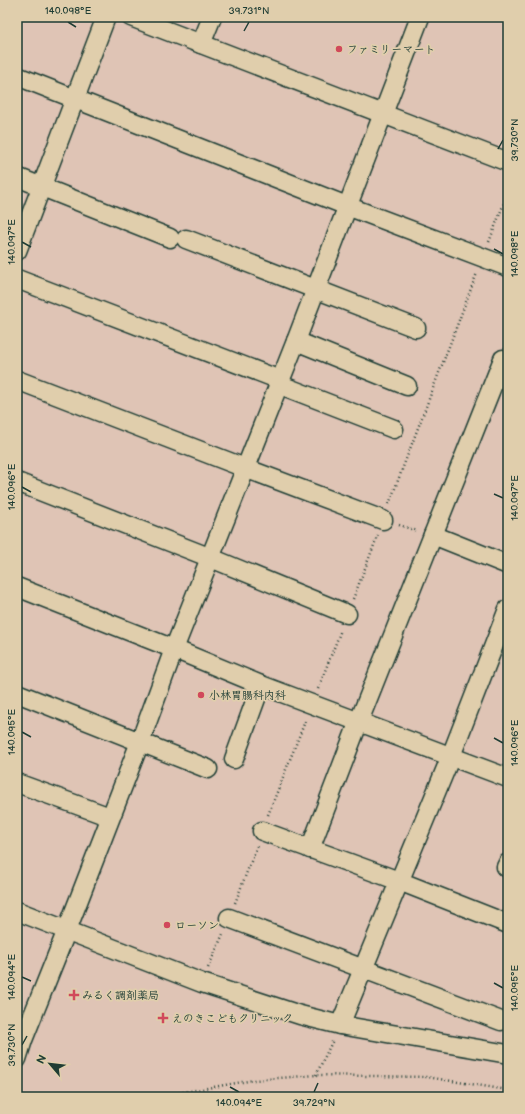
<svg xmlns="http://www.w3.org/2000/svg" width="525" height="1114" font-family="'Balsamiq Sans','Klee One',sans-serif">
<rect width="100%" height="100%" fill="#dfc4b5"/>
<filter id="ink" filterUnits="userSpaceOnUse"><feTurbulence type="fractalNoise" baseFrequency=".025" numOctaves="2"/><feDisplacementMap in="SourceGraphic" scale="8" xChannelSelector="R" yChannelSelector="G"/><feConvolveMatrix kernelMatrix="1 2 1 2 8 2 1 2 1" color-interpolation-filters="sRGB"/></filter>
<g filter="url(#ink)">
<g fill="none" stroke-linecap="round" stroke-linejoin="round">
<defs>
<g id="minor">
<polyline points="131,17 508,162"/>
<polyline points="201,44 212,17"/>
<polyline points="17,76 347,206 508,267"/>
<polyline points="17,177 170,238"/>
<polyline points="186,239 416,328"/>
<polyline points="17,251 106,17"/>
<polyline points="17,279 280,380"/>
<polyline points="296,341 407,386"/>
<polyline points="17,380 245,468 383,520"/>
<polyline points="278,384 394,429"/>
<polyline points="17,482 211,558 347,614"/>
<polyline points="433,535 508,565"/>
<polyline points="17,587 174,649 261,685 508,778"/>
<polyline points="17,693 208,769"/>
<polyline points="234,759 261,685"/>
<polyline points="17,783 110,817"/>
<polyline points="262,831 399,881 508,924"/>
<polyline points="310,849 359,721 503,359 508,361"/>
<polyline points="506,867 508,863"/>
<polyline points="17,911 202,983 300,1015 340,1025 508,1054"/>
<polyline points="229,918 501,1021"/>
<polyline points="340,1025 451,756 508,609"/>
<polyline points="17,1059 23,1040 67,930 140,742 174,649 296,341 420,17"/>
</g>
</defs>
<!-- minor casing -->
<use href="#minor" stroke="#1f3d34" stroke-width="21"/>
<!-- path -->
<g stroke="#1f3d34" stroke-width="2.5" stroke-dasharray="1 3" stroke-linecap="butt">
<polyline points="489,242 508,193"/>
<polyline points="389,504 477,273"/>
<polyline points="399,525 417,531"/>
<polyline points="353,599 378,535"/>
<polyline points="318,689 341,630"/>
<polyline points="268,815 306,719"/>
<polyline points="235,903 257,846"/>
<polyline points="208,968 223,934"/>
<polyline points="316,1075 333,1040"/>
<polyline points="155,1097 254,1080 316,1075 427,1077 508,1090"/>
</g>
<!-- minor -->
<use href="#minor" stroke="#e0ceac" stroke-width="18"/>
</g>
</g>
<!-- ticks -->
<path fill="none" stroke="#1f3d34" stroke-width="1.5" d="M68,22L76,27M244,31L249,22M498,149L503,140M22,242L31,247M494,249L503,254M22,487L31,492M494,494L503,498M22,732L31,737M494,738L503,743M22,977L31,981M494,983L503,988M22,1045L27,1036M230,1087L239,1092M314,1092L318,1083"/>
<!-- markers -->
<g fill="#d1495b" stroke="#e0ceac" stroke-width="1.5">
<circle cx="339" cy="49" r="4"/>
<circle cx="201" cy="695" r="4"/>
<circle cx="167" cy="925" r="4"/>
<path d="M72 989h4v4h4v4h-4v4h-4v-4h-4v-4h4z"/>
<path d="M161 1012h4v4h4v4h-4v4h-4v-4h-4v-4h4z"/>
</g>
<g text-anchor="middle" stroke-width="3.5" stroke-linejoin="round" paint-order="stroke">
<!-- poi labels -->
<g font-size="11" font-weight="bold" fill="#1f3d34" stroke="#e0ceac" text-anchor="start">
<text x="347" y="53">ファミリーマート</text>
<text x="209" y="699">小林胃腸科内科</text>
<text x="175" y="929">ローソン</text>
<text x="82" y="999">みるく調剤薬局</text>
<text x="172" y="1022">えのきこどもクリニック</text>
</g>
</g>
<!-- margin -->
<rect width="525" height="1114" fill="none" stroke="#e0ceac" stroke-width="44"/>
<!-- north arrow -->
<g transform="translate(50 1064) rotate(298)" stroke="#e0ceac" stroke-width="3" paint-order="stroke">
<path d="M0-3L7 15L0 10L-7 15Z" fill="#1f3d34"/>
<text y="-6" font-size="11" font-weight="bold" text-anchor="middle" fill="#1f3d34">N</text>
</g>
<rect x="22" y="22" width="481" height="1070" fill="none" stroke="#1f3d34" stroke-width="1.5"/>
<g font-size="10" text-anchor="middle" fill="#1f3d34">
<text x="68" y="14">140.098°E</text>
<text x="249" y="14">39.731°N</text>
<text transform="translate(514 140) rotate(-90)" y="4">39.730°N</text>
<text transform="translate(11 242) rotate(-90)" y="4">140.097°E</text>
<text transform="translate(514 254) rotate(-90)" y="4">140.098°E</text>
<text transform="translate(11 487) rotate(-90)" y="4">140.096°E</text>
<text transform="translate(514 498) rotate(-90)" y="4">140.097°E</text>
<text transform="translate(11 732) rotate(-90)" y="4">140.095°E</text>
<text transform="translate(514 743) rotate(-90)" y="4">140.096°E</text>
<text transform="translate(11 977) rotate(-90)" y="4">140.094°E</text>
<text transform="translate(514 988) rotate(-90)" y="4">140.095°E</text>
<text transform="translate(11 1045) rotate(-90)" y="4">39.730°N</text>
<text x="239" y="1106">140.094°E</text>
<text x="314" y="1106">39.729°N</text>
</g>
</svg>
